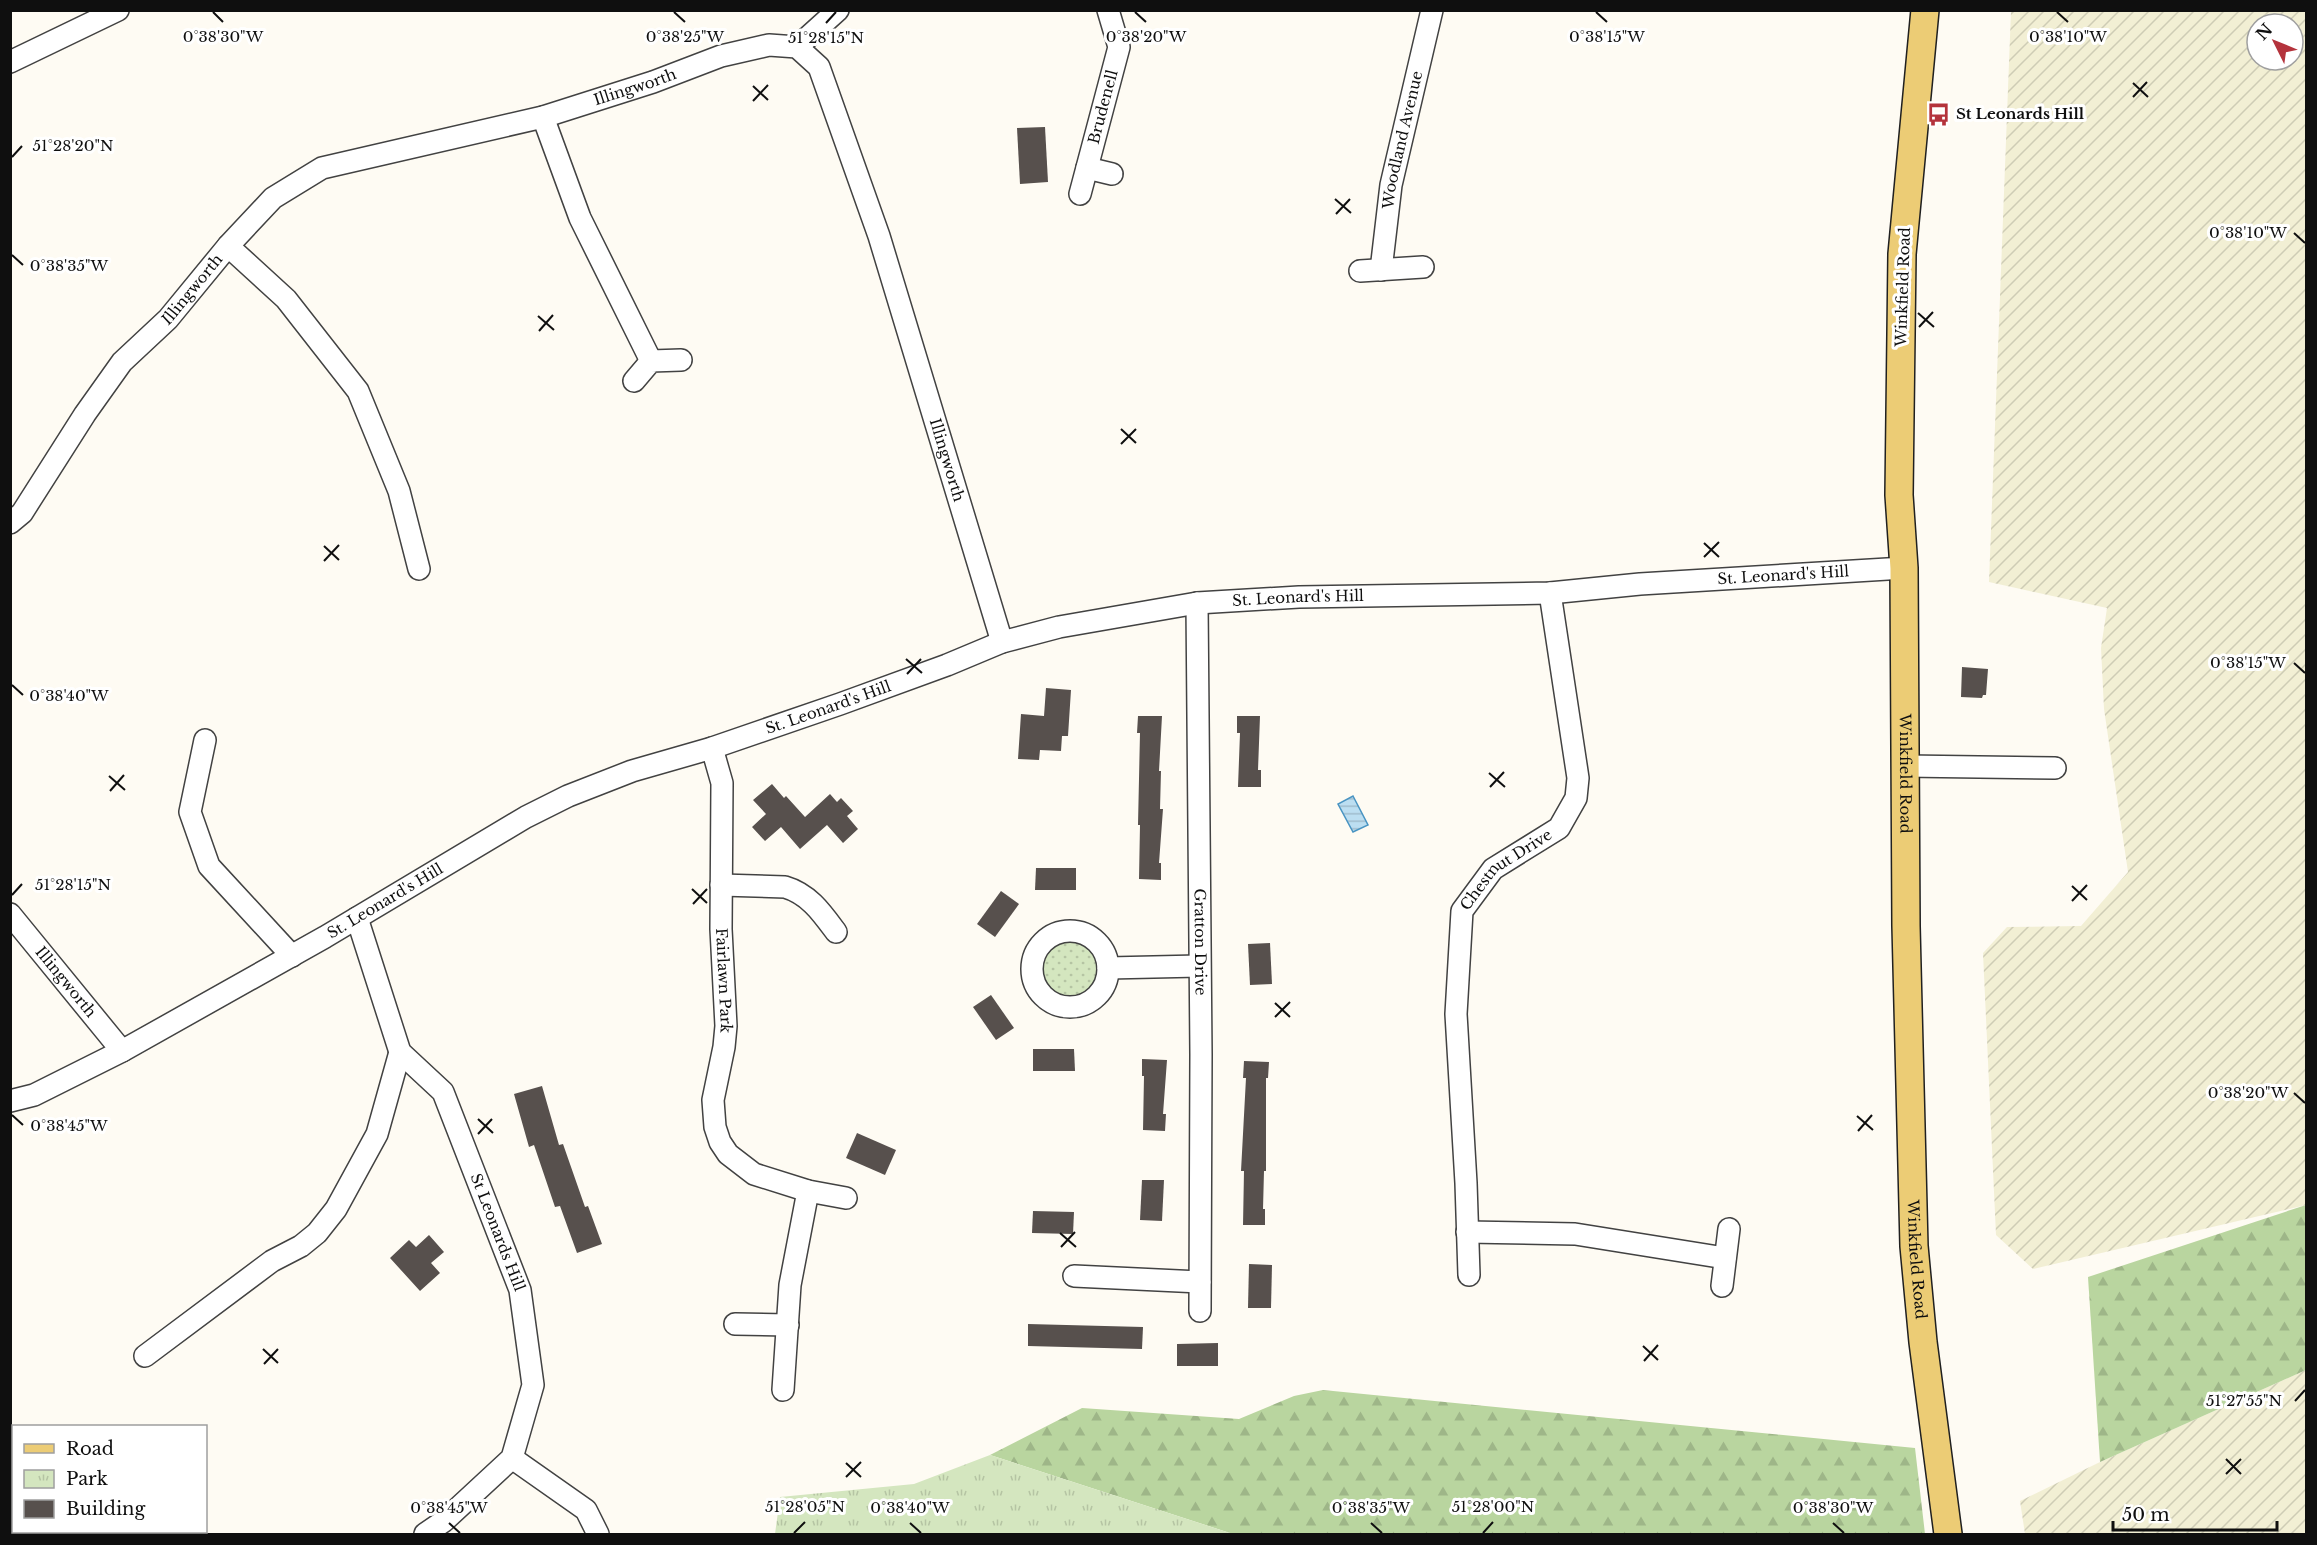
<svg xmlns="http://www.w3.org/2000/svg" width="2317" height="1545" font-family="'Libre Baskerville',serif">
<defs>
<pattern id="farmland-furrows" width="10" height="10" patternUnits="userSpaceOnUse" patternTransform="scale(1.5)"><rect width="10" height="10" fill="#f2efd4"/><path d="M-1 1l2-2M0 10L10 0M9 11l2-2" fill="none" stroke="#ceccb5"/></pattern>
<pattern id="grass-dots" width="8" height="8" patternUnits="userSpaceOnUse" patternTransform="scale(1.5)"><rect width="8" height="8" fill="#d4e6bf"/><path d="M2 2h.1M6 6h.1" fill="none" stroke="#b5c4a3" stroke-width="1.8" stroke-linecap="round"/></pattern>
<pattern id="forest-firs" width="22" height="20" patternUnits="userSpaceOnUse" patternTransform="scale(1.5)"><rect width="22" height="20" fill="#b9d59f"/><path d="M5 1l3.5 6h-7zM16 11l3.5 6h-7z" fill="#9eb688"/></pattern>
<pattern id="park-tufts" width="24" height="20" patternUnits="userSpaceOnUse" patternTransform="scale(1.5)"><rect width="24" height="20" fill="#d4e6bf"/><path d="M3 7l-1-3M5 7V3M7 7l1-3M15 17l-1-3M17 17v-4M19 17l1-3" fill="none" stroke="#b5c4a3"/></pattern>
<pattern id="water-rules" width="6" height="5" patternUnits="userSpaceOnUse" patternTransform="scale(1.5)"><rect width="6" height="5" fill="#bcdef1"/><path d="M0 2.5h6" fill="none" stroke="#a0bdcd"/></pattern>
</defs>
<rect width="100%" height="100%" fill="#fefbf3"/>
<!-- farmland -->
<g fill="url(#farmland-furrows)" fill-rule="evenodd">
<path d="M2011,11H2306V1205L2033,1269L1996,1235L1983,953L2007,927L2081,926L2128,872L2104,709L2101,648L2107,608L1989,582ZM2257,24H2293V60H2257Z"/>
<polygon points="2306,1370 2306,1534 2025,1534 2020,1501 2100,1462"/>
</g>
<!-- grass -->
<circle fill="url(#grass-dots)" cx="1070" cy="969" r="30"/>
<!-- forest -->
<g fill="url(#forest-firs)">
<polygon points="2306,1205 2306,1370 2100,1462 2088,1277"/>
<polygon points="1323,1390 1915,1448 1925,1534 1233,1534 990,1455 1082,1408 1239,1419 1294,1396"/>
</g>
<!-- park -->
<polygon fill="url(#park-tufts)" points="990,1455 1233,1534 775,1534 780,1497 914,1484"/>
<!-- water -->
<polygon fill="url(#water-rules)" stroke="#4994c2" stroke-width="1.5" points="1353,796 1368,825 1353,832 1338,804"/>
<!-- building -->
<g fill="#57504d">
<polygon points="1045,127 1048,182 1020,184 1017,128"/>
<polygon points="1962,667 1988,669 1986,695 1983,695 1982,698 1961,697"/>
<polygon points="1046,688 1071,690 1068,736 1062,736 1061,751 1040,750 1039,760 1018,759 1021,714 1044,716"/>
<polygon points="1138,716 1162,716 1159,771 1161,771 1160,809 1163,809 1159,863 1161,863 1161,880 1139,879 1140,825 1138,825 1140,733 1137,733"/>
<polygon points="1237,716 1260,716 1258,770 1261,770 1261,787 1238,787 1240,733 1237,733"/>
<polygon points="772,784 784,798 786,796 805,817 830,794 837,802 841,798 853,811 847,816 858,829 843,843 827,825 800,849 781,827 765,841 752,827 766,814 753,800"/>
<polygon points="1036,868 1076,868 1076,890 1035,890"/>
<polygon points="1001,891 1019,904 995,937 977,924"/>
<polygon points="1270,943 1272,984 1250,985 1248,944"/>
<polygon points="991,995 1014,1028 996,1040 973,1007"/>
<polygon points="1033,1049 1074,1049 1075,1071 1033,1071"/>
<polygon points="1142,1059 1167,1060 1163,1114 1166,1114 1165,1131 1143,1130 1144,1076 1142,1076"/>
<polygon points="1244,1061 1269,1062 1268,1078 1266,1078 1266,1171 1264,1171 1263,1209 1265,1209 1265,1225 1243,1225 1244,1171 1241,1171 1246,1078 1243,1078"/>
<polygon points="542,1086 559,1145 563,1144 585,1207 588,1206 602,1244 577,1253 560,1206 555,1207 534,1145 529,1147 514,1094"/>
<polygon points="857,1133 896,1150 885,1175 846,1158"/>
<polygon points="1142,1180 1164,1180 1162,1221 1140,1220"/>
<polygon points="1033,1211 1074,1212 1073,1234 1032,1233"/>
<polygon points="429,1235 444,1252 431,1263 440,1273 420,1291 390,1258 409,1240 416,1247"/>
<polygon points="1249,1264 1272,1265 1271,1308 1248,1308"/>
<polygon points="1028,1324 1143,1327 1142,1349 1028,1346"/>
<polygon points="1218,1343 1218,1366 1177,1366 1177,1344"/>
</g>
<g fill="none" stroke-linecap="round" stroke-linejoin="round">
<defs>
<g id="minor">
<polyline points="797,47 838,10"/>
<polyline points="10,62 118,10"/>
<polyline points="543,117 580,218 651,361"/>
<polyline points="1087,168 1112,174"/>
<path id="s1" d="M1080,194L1119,47L1108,10"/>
<polyline points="228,246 286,299 358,391 399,491 419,569"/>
<path id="s2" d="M1381,270L1391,185L1432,10"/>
<polyline points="1360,271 1423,267"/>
<polyline points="634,381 651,361 681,360"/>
<path id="s3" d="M10,523L22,513L85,414L122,362L168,319L228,246L273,198L322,168L543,117L653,82L721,56L769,45L797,47L819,67L879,236L1002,642"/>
<path id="s4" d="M1197,603L1201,1054L1200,1311"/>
<polyline points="205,740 190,812 209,866 292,956"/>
<path id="s5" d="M712,748L722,783L721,929L726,1026L724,1047L713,1100L715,1127L720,1142L728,1154L754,1174L808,1191L846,1198"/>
<polyline points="1905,766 2055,768"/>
<path d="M721,885L785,887C809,894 822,913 836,932"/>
<path id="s6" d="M10,914L122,1051"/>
<path id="s7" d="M357,918L400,1052L443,1092L520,1290L533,1385L512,1458L444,1521L425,1534"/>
<circle cx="1070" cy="969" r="38"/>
<polyline points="1108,968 1199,966"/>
<path id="s8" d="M10,1101L34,1095L122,1051L325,937L526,817L568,796L632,771L712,748L840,704L947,665L1002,642L1059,627L1197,603L1299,597L1550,593L1640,584L1904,568"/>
<polyline points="1467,1232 1575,1234 1725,1258"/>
<path id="s9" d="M1469,1275L1466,1183L1456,1014L1462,911L1493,869L1559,828L1576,798L1578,778L1550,593"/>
<polyline points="1074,1276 1200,1282"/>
<polyline points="1722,1286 1729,1229"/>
<polyline points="735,1324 788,1325"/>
<polyline points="145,1356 272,1261 301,1246 317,1233 336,1209 377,1134 400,1052"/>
<polyline points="783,1390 790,1285 808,1191"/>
<polyline points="512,1458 586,1510 598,1534"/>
</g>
<g id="major">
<path id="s10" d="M1925,10L1902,254L1899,495L1904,568L1906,926L1914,1246L1923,1342L1948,1534"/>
</g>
</defs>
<!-- minor casing -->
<use href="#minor" stroke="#424242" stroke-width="24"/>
<!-- major casing -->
<use href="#major" stroke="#202020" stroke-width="30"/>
<!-- minor -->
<use href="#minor" stroke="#fff" stroke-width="21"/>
<!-- major -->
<use href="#major" stroke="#eccc75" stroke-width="27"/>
</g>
<!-- ticks -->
<path fill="none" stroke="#0f0f0f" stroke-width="2" d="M213,12L223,22M674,12L685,22M1135,12L1146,22M1596,12L1607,22M2057,12L2068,22M826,23L836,12M2133,83L2148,97M753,86L768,100M2133,97L2147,82M753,101L768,85M12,157L22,146M1335,199L1351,213M1336,214L1350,199M2294,233L2305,243M12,255L23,265M1918,313L1934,327M538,316L554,330M1919,327L1933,312M539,331L553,315M1121,429L1136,443M1121,444L1136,429M1704,543L1719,557M324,546L339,560M1704,557L1719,542M324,561L339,545M906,659L922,673M2294,663L2305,673M907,674L921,659M12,685L23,695M1489,773L1505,787M109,776L125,790M1490,787L1504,772M110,791L124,775M2072,886L2087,900M692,889L707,903M12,895L22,884M2072,901L2087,885M693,904L707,889M1275,1003L1290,1017M1275,1017L1290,1002M2294,1093L2305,1103M12,1115L23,1125M1857,1116L1873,1130M478,1119L493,1133M1858,1131L1872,1115M478,1134L492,1119M1060,1233L1076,1247M1061,1247L1075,1232M1643,1346L1658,1360M263,1349L278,1363M1644,1361L1658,1345M264,1364L278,1349M2295,1401L2305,1390M2226,1459L2241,1474M846,1463L861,1477M2226,1474L2241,1459M846,1477L861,1462M449,1523L460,1533M910,1523L921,1533M1371,1523L1382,1533M1833,1523L1844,1533M794,1533L805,1522M1483,1533L1493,1522"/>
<!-- icons -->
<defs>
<symbol id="bus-bare" viewBox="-9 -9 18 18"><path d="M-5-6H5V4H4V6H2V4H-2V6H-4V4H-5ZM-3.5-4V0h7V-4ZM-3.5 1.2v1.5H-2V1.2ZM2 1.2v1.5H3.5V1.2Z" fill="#b4333c" stroke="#fff" stroke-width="2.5" paint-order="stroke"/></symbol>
</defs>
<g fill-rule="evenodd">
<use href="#bus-bare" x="1922" y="98" width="33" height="33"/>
</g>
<g text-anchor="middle" stroke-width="6" stroke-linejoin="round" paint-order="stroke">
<!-- street labels -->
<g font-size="15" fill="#0f0f0f" stroke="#fff">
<text dy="5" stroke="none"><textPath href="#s3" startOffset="801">Illingworth</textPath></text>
<text dy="5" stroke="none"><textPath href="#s1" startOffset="90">Brudenell</textPath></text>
<text dy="5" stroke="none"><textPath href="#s2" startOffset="132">Woodland Avenue</textPath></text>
<text transform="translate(1903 287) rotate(-88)" y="5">Winkfield Road</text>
<text dy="5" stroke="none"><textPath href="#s3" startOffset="298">Illingworth</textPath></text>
<text dy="5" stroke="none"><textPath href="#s3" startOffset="1413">Illingworth</textPath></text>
<text dy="5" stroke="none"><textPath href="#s8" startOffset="1884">St. Leonard's Hill</textPath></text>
<text dy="5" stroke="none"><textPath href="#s8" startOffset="1398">St. Leonard's Hill</textPath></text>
<text dy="5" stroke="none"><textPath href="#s8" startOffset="912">St. Leonard's Hill</textPath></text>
<text dy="5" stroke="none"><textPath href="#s10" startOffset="765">Winkfield Road</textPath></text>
<text dy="5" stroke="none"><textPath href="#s9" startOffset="426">Chestnut Drive</textPath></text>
<text dy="5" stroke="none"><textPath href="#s8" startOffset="426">St. Leonard's Hill</textPath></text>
<text dy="5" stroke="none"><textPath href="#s4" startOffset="339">Gratton Drive</textPath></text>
<text dy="5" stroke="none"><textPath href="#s5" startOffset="234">Fairlawn Park</textPath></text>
<text dy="5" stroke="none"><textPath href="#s6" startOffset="88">Illingworth</textPath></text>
<text dy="5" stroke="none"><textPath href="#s7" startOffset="350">St Leonards Hill</textPath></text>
<text dy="5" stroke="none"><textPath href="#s10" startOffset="1251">Winkfield Road</textPath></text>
</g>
<!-- poi labels -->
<g font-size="15" font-weight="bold" fill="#0f0f0f" stroke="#fff" text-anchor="start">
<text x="1956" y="119">St Leonards Hill</text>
</g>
</g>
<g font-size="15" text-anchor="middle" fill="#0f0f0f" stroke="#fff" stroke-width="6" stroke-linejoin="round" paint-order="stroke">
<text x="223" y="42">0°38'30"W</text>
<text x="685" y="42">0°38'25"W</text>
<text x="1146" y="42">0°38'20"W</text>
<text x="1607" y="42">0°38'15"W</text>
<text x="2068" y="42">0°38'10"W</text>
<text x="826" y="43">51°28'15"N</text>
<text x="73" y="151">51°28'20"N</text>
<text x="2248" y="238">0°38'10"W</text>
<text x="69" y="271">0°38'35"W</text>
<text x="2248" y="668">0°38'15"W</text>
<text x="69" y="701">0°38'40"W</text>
<text x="73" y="890">51°28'15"N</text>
<text x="2248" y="1098">0°38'20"W</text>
<text x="69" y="1131">0°38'45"W</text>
<text x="2244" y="1406">51°27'55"N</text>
<text x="805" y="1512">51°28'05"N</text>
<text x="1493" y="1512">51°28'00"N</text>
<text x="449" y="1513">0°38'45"W</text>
<text x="910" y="1513">0°38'40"W</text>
<text x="1371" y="1513">0°38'35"W</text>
<text x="1833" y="1513">0°38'30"W</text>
</g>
<!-- border -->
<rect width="2317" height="1545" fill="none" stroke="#0f0f0f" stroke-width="24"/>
<!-- legend -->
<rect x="12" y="1425" width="195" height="108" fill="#ffffff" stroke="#9f9f9f" stroke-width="1.5"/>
<rect x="24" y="1444" width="30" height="9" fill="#eccc75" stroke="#9f9f9f" stroke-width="1.5"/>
<text x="66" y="1455" font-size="18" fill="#0f0f0f">Road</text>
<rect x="24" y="1470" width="30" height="18" fill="url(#park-tufts)" stroke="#9f9f9f" stroke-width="1.5"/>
<text x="66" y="1485" font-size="18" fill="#0f0f0f">Park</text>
<rect x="24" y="1500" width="30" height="18" fill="#57504d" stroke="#9f9f9f" stroke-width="1.5"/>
<text x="66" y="1515" font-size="18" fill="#0f0f0f">Building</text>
<!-- north arrow -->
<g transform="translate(2275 42) rotate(313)"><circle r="28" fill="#ffffff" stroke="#9f9f9f" stroke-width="1.5"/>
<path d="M0-4.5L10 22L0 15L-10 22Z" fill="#b4333c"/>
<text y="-9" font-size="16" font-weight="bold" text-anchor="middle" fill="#0f0f0f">N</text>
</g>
<!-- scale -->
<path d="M2113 1521v9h164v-9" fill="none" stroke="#0f0f0f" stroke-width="3"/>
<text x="2122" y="1521" font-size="18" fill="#0f0f0f" stroke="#ffffff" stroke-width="4.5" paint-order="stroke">50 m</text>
</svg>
